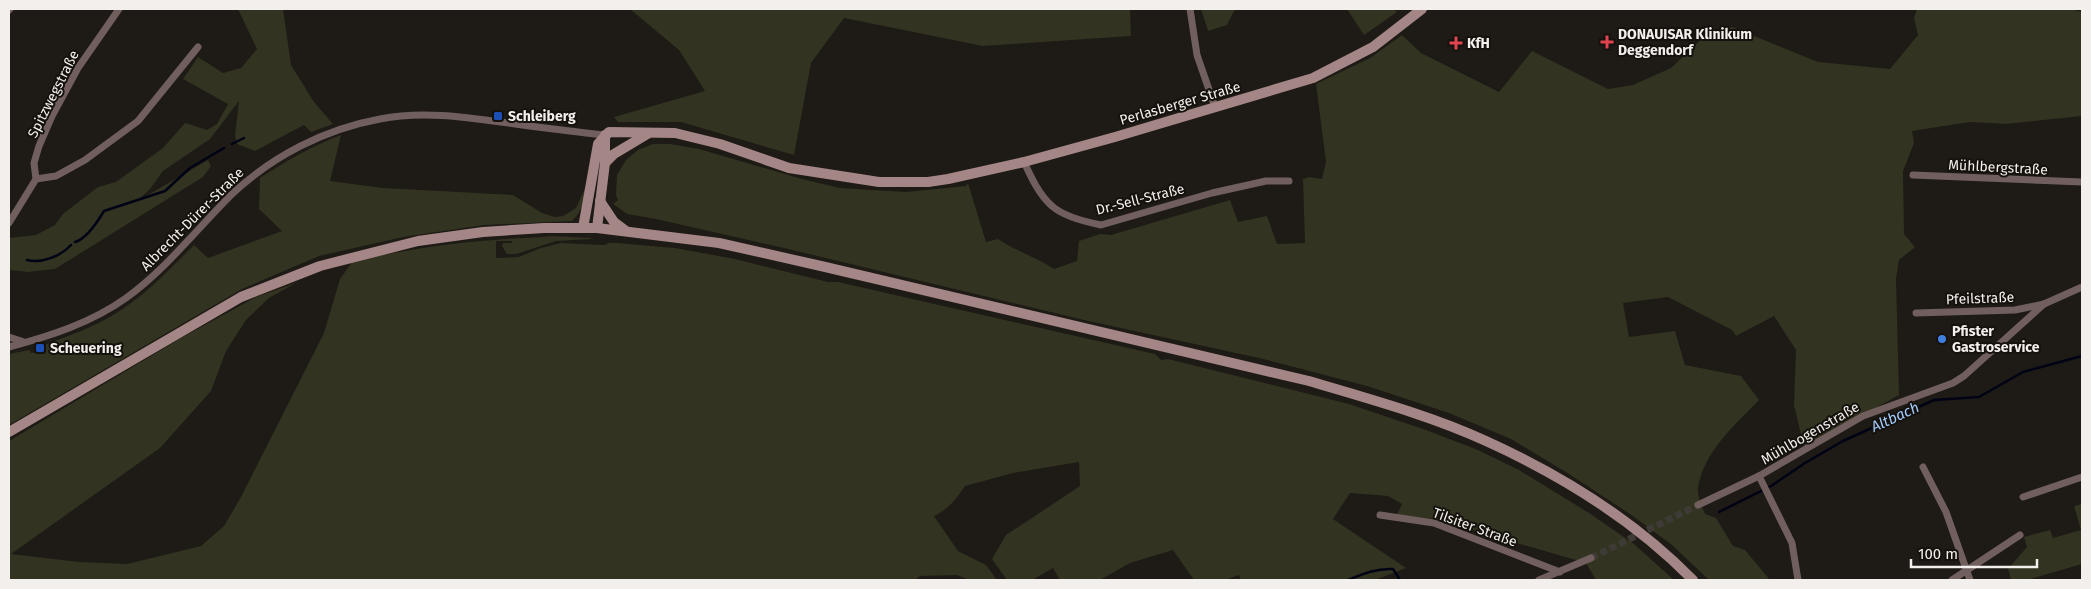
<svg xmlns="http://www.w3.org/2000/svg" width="2091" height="589" font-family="'Fira Sans',sans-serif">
<rect width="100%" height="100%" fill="#1e1a15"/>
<!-- green -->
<g fill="#323320">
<polygon points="238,9 283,9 291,65 314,102 333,124 311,132 304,125 255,151 237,144 235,136 239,101 210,139 163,171 150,189 136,202 208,160 211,166 203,177 55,269 28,272 9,270 9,238 36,235 55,225 63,214 98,187 116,182 163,148 185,123 207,130 217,124 228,104 183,79 198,57 223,73 241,68 257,49"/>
<polygon points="630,9 1130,9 1131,36 983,46 844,18 811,63 794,155 681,122 618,122 614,117 705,91 679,50"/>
<polygon points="1201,9 1235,9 1227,25 1208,31"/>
<polygon points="1347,9 1393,9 1397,12 1364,35"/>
<path d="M1917,9H2069L2082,12V116L2006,124L1970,122L1912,131L1914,143L1903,171L1904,234L1915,247L1899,260L1896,279L1899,395L1804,447L1794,405L1796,350L1774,316L1736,336L1732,330L1668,297L1623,303L1629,337L1675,331L1685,365L1741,376L1759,400C1735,425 1704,451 1698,488C1697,495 1702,507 1705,514L1716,518L1733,546L1745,550L1770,580H1709L1672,545L1630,514L1569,474L1511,439L1449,413L1367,386L1259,358L1084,320L784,248L656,219L627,214L613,204L618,200L616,195L617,175L626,160L638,150L653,144H670L699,149L802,179L840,188L906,192L966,186L968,183L986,242L998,239C1016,251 1036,257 1054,269L1077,261L1079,241L1100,234L1111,235L1230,200L1238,222L1267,216L1277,244L1305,243L1303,179L1309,177L1322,179L1326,162L1316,84L1370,58L1402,35L1421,53L1499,92L1532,51L1608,89L1633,85L1671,68L1708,33L1732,27L1818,62L1890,69L1918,35L1914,18Z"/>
<path d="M341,135L330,181L383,188L513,195L542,213L555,217L563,216L576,208L586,186C584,201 583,210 572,221L484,225L403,237L319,256L242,289L9,425V354L29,350L31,353L45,350L44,345C74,334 105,323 131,303C154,286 174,265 194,245L208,258L282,231L259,209L260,178C286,161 312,146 341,135Z"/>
<path d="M552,236L591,238V239L556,241L516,254H507L502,246L503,243H512V241H496V258L519,257L541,248L561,243L605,245L608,243H617L675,248L735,259L828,282H838L1155,354L1161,360L1168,359L1349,404L1426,430L1478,450L1519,470L1589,513L1634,544L1674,580H1596L1586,563L1434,519L1397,515L1402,504L1388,496L1350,493L1333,519L1406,568L1375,580H1241L1239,575L1225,580H1194L1173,550L1130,563L1100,580H1060L1053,568L1032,580H1007L992,559L1006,535L1080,486L1079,462L1013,473L965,486C956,499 949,509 934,516L958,551L986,565L997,580H969L957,575L920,576L915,580H9V441L183,337L256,297L296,283L269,298L246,320L226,351L211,391L160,448L11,554L79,562L127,564L201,546L224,526L241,497L324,333L340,279L353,261C400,251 447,243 494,240C514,238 533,238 552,236Z"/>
<polygon points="2082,504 2082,564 2027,580 2011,580 2008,569 2027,547 2024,537 2050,530 2053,538 2081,530 2074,506"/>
</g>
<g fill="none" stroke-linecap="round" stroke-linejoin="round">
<!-- stream -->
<g stroke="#000315" stroke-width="2.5">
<polyline points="232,144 244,138"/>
<path d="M75,242C87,239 98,221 104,211L165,191L190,168L224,148"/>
<path d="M27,260C41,264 61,256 71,245"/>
<polyline points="1719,512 1771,486 1805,463 1843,441 1934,400 1979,397 2023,372 2082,356"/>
<path d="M1348,580C1363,574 1377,568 1393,569L1400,580"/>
</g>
<!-- street-tunnel -->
<polyline stroke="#3e3a35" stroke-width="7" stroke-dasharray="7 3.5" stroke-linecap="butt" points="1591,558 1698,505"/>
<!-- street -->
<g stroke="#715f5e" stroke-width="7">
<polyline points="1190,9 1197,55 1215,107"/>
<polyline points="9,10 10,9"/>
<path d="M1024,162C1031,177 1039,195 1052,206C1063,216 1086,222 1101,225L1212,193L1266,181H1289"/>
<polyline points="1913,175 2082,182"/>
<polyline points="36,179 56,176 85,160 138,121 198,47"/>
<polyline points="9,223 36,179 34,163 39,146 52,116 78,68 119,9"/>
<polyline points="1916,313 2015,310 2044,304"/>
<polyline points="9,337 24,342"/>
<path d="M9,347C50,336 91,323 126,298C166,269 197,229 231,195C272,156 325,129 380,119C425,110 471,118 515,124C545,128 575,132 605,135"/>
<polyline points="1923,467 1946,512 1970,580"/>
<polyline points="1759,476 1792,543 1798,580"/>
<polyline points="2023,497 2082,477"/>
<polyline points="1698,505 1759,476 1863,416 1953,383 1964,376 2044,304 2082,287"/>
<polyline points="1380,515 1434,523 1560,572"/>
<polyline points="1539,580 1591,558"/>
<polyline points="1952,580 2020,535"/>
</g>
<!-- secondary -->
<g stroke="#a38685" stroke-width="10">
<polyline points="605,163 614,154 649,133"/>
<polyline points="600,201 614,222 626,231"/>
<polyline points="583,228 598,144 609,132 675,133 720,144 789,168 879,182 928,182 948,179 1024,162 1115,137 1313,78 1373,47 1422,9"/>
<polyline points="597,228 605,163 605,135"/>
<path d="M9,432L241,297L320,266L418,241L483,232L544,228H597L719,243L821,266L1309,381C1369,399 1429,415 1486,441C1561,475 1635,521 1693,580"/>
</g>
</g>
<!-- markers -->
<g fill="#e0444e" stroke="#15110c" stroke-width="2">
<path d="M1604.5 34.5h5v5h5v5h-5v5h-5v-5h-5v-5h5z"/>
<path d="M1453.5 35.5h5v5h5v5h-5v5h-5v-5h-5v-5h5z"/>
</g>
<g fill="#1a4fb4" stroke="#15110c" stroke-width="2">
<rect x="493" y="111" width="10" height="10" rx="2.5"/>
<rect x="35" y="343" width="10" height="10" rx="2.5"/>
</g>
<circle fill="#3f7fe0" stroke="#15110c" stroke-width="2" cx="1942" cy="339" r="5"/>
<g text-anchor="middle" stroke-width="4" stroke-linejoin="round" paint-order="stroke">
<!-- poi labels -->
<g font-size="14" font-weight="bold" fill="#f2efec" stroke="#15110c" text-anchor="start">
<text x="1618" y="39">DONAUISAR Klinikum<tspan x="1618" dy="16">Deggendorf</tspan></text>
<text x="1467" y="48">KfH</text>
<text x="508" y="121">Schleiberg</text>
<text x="1952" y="336">Pfister<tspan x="1952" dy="16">Gastroservice</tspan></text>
<text x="50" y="353">Scheuering</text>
</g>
<!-- street labels -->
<g font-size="14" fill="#f2efec" stroke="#15110c">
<text transform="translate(53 94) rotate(-63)" y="5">Spitzwegstraße</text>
<text transform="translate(1180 103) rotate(-16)" y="5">Perlasberger Straße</text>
<text transform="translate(1998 167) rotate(3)" y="5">Mühlbergstraße</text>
<text transform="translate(1140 199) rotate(-14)" y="5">Dr.-Sell-Straße</text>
<text transform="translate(192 219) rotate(-45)" y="5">Albrecht-Dürer-Straße</text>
<text transform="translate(1980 298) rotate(-2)" y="5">Pfeilstraße</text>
<text transform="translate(1810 433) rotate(-30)" y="5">Mühlbogenstraße</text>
<text transform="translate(1475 527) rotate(20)" y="5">Tilsiter Straße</text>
</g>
<!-- water labels -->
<g font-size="15" font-style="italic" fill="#a2ccfe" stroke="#15110c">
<text transform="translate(1895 417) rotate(-25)" y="5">Altbach</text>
</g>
</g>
<!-- border -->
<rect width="2091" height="589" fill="none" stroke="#f2efec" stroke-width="20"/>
<!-- scale -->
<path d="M1911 559v8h126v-8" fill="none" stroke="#f2efec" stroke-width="2.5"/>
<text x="1918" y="559" font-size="15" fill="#f2efec" stroke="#15110c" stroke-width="4" paint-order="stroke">100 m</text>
</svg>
